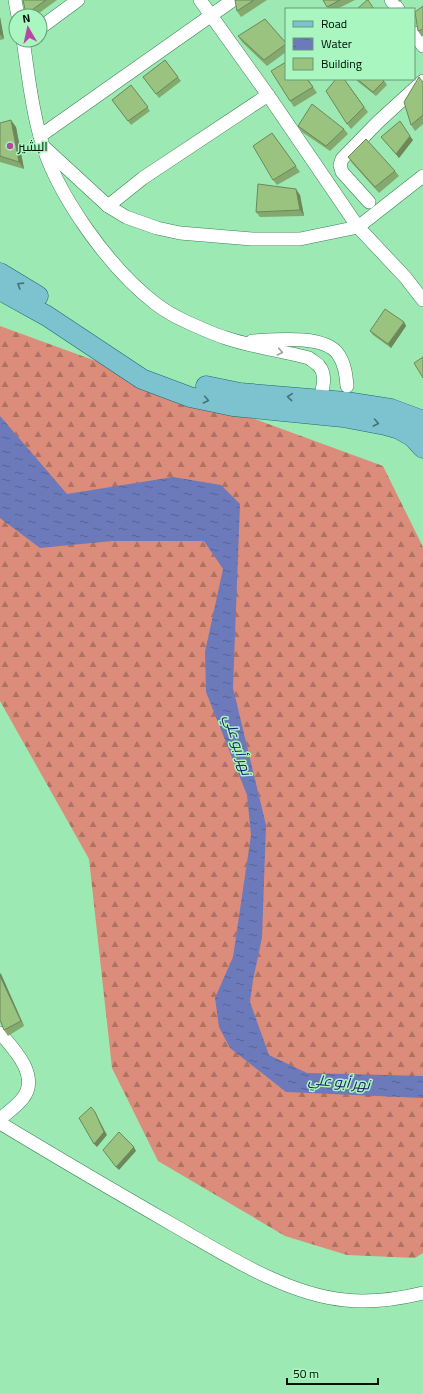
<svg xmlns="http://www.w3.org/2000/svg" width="423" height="1394" font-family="Georgia,Cairo,serif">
<defs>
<pattern id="forest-firs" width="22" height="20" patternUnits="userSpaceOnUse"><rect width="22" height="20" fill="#db8c7a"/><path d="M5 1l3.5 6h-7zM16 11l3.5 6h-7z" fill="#af7162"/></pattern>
<pattern id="water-ripples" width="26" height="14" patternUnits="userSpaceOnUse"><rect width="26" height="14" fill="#6c7abb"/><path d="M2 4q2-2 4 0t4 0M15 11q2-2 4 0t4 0" fill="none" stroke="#566396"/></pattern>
</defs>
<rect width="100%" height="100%" fill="#9de9b4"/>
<!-- forest -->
<polygon fill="url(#forest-firs)" points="0,326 383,466 423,547 423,1253 415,1258 347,1255 285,1236 158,1161 112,1068 89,859 0,701"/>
<!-- water -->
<polygon fill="url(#water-ripples)" points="0,416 67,494 173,477 221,485 240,504 233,688 266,825 262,938 253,980 250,1002 269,1055 307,1073 423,1076 423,1098 286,1092 230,1048 219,1027 215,998 233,957 251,835 247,795 206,692 205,652 223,569 204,541 112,541 40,548 0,518"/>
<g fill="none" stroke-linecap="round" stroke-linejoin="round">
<defs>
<g id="minor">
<polyline points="15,0 18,16"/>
<polyline points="200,0 268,95 358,227 405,277 423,300"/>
<polyline points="391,0 398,9"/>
<polyline points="40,28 78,0"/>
<polyline points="414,33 423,46"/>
<path d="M23,40C28,72 31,105 40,136C55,193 109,268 156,304C165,311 176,317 187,322C200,328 213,334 226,338C253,347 282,351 309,358C312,361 317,363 319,366C327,375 323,390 319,399"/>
<polyline points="40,136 233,0"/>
<polyline points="45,148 108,206 126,217 157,228 180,233 252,239 300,239 358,227 423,176"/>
<polyline points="369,202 342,172 340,165 342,159 378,122 423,81"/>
<polyline points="108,206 143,178 268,95"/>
<path d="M252,341C273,340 324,334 338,354C345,364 346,375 347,386"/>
<path d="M0,1033C14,1049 40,1076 23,1098C17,1106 8,1112 0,1119"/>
<path d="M0,1123C58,1158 116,1192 175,1226C224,1254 287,1295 345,1300C371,1303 398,1299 423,1293"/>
</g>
<g id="primary">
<polyline points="0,273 38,296"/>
<polyline points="0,290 47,316 142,379 190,397 233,406 343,417 385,425 399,429 413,437 423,448"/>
<polyline points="206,386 240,393 346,402 391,409 418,419 423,423"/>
</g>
</defs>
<!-- minor casing -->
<use href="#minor" stroke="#388354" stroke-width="14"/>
<!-- primary casing -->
<use href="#primary" stroke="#176a74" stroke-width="21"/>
<!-- minor -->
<use href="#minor" stroke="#fff" stroke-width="13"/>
<!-- primary -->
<use href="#primary" stroke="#7cc2cf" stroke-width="20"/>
</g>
<!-- wall -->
<g fill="#84a86e">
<polygon points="23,0 57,0 35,16 27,16 26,14"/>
<polygon points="235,0 267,0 241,17 237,11"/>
<polygon points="323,0 355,0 337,9 329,9"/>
<polygon points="398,0 402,0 399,2"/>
<polygon points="423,6 423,36 422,37 418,31"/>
<polygon points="0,17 4,39 0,40"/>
<polygon points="238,36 286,43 286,52 267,66 242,42"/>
<polygon points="165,60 181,81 159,98 143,77"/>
<polygon points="308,79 317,93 294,107 290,101"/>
<polygon points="344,79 368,112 351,129 347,124"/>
<polygon points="356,79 383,79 387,85 376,96 357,81"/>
<polygon points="423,82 423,124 415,131 411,125"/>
<polygon points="131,85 150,111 131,125 112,100"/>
<polygon points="0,123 16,127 24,169 0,162"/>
<polygon points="298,126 344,129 348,134 330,151 302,132"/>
<polygon points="272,133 300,172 277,185 273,180"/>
<polygon points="381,137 413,140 399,158"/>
<polygon points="348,157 395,171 399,176 379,193 352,163"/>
<polygon points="300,195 304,216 260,217 256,212"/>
<polygon points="404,322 406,326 391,348 373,335 370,331"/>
<polygon points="1,974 24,1026 8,1036 4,1030"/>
</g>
<!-- shaded-wall -->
<g fill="#6c885a">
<polygon points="0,17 4,39 0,34"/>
<polygon points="11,120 16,127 24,169 19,162"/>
<polygon points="410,136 413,140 399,158 396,154"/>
<polygon points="296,189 300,195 304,216 300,210"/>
<polygon points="404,322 406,326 391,348 388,344"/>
<polygon points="0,973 1,974 24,1026 21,1021 0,976"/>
<polygon points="95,1112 97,1116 107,1135 97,1147 94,1144"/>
<polygon points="134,1147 136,1151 119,1170 116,1167"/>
</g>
<!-- building -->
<g fill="#9ac380" stroke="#6c885a">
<polygon points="23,0 46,0 26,14"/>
<polygon points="235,0 254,0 237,11"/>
<polygon points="323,0 340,0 327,7"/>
<polygon points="367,0 368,0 374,9 357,9"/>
<polygon points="423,6 423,29 418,31 415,12"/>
<polygon points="265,19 286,43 286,44 264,60 238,36"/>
<polygon points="165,60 178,77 156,94 143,77"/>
<polygon points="286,62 286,79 307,79 313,87 290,101 271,71"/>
<polygon points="419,77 423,82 423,115 411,125 404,102"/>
<polygon points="336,79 344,79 364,107 347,124 326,91"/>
<polygon points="357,79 382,79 384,81 373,92"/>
<polygon points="131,85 148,107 128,121 112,100"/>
<polygon points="312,104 344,129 326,146 298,126"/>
<polygon points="11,120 19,162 0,156 0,123"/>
<polygon points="400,121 410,136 396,154 381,137"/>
<polygon points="272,133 296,166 273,180 253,146"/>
<polygon points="366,139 395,171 375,187 348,157"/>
<polygon points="258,184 296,189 300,210 256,212"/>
<polygon points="385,309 404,322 388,344 370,331"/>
<polygon points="423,357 423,378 414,363"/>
<polygon points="0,976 21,1021 4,1030 0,1020"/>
<polygon points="91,1107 95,1112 104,1132 94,1144 79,1118"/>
<polygon points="119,1132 134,1147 116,1167 103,1150"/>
</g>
<!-- one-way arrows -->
<defs><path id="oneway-chevron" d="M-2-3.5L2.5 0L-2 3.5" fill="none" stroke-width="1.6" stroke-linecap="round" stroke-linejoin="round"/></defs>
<g stroke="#447375">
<use href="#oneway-chevron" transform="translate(20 285) rotate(-148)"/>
<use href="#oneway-chevron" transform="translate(290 397) rotate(-175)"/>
<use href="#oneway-chevron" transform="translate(206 400) rotate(12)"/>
<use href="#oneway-chevron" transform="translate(376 423) rotate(11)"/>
</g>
<use stroke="#99a19b" href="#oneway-chevron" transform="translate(280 352) rotate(12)"/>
<!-- markers -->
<circle fill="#b547a5" stroke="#aaf6c1" stroke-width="1.5" cx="10" cy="146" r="4"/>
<g text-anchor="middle" stroke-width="3" stroke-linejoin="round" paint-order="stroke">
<!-- poi labels -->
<g font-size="13" fill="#001306" stroke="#aaf6c1" text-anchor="start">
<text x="18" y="151">البشير</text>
</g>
<!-- water labels -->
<g font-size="14" font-style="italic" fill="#1c1e6b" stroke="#aaf6c1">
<text transform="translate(238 745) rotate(73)" y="5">نهر أبو علي</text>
<text transform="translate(339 1082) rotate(5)" y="5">نهر أبو علي</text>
</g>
</g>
<!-- legend -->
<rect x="285" y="8" width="130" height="72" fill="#aaf6c1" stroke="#669b76"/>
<rect x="293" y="21" width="20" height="6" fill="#7cc2cf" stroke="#669b76"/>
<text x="321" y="28" font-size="12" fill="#001306">Road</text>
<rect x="293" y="38" width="20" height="12" fill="url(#water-ripples)" stroke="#669b76"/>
<text x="321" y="48" font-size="12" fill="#001306">Water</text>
<rect x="293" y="58" width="20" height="12" fill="#9ac380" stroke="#669b76"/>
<text x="321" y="68" font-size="12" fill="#001306">Building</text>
<!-- north arrow -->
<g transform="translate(28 28) rotate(351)"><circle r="19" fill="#aaf6c1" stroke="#669b76"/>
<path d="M0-3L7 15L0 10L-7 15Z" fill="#b547a5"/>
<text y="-6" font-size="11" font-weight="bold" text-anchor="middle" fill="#001306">N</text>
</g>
<!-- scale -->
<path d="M287 1378v6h91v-6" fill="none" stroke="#001306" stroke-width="2"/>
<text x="293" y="1378" font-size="12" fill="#001306" stroke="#aaf6c1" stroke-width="3" paint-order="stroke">50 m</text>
</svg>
